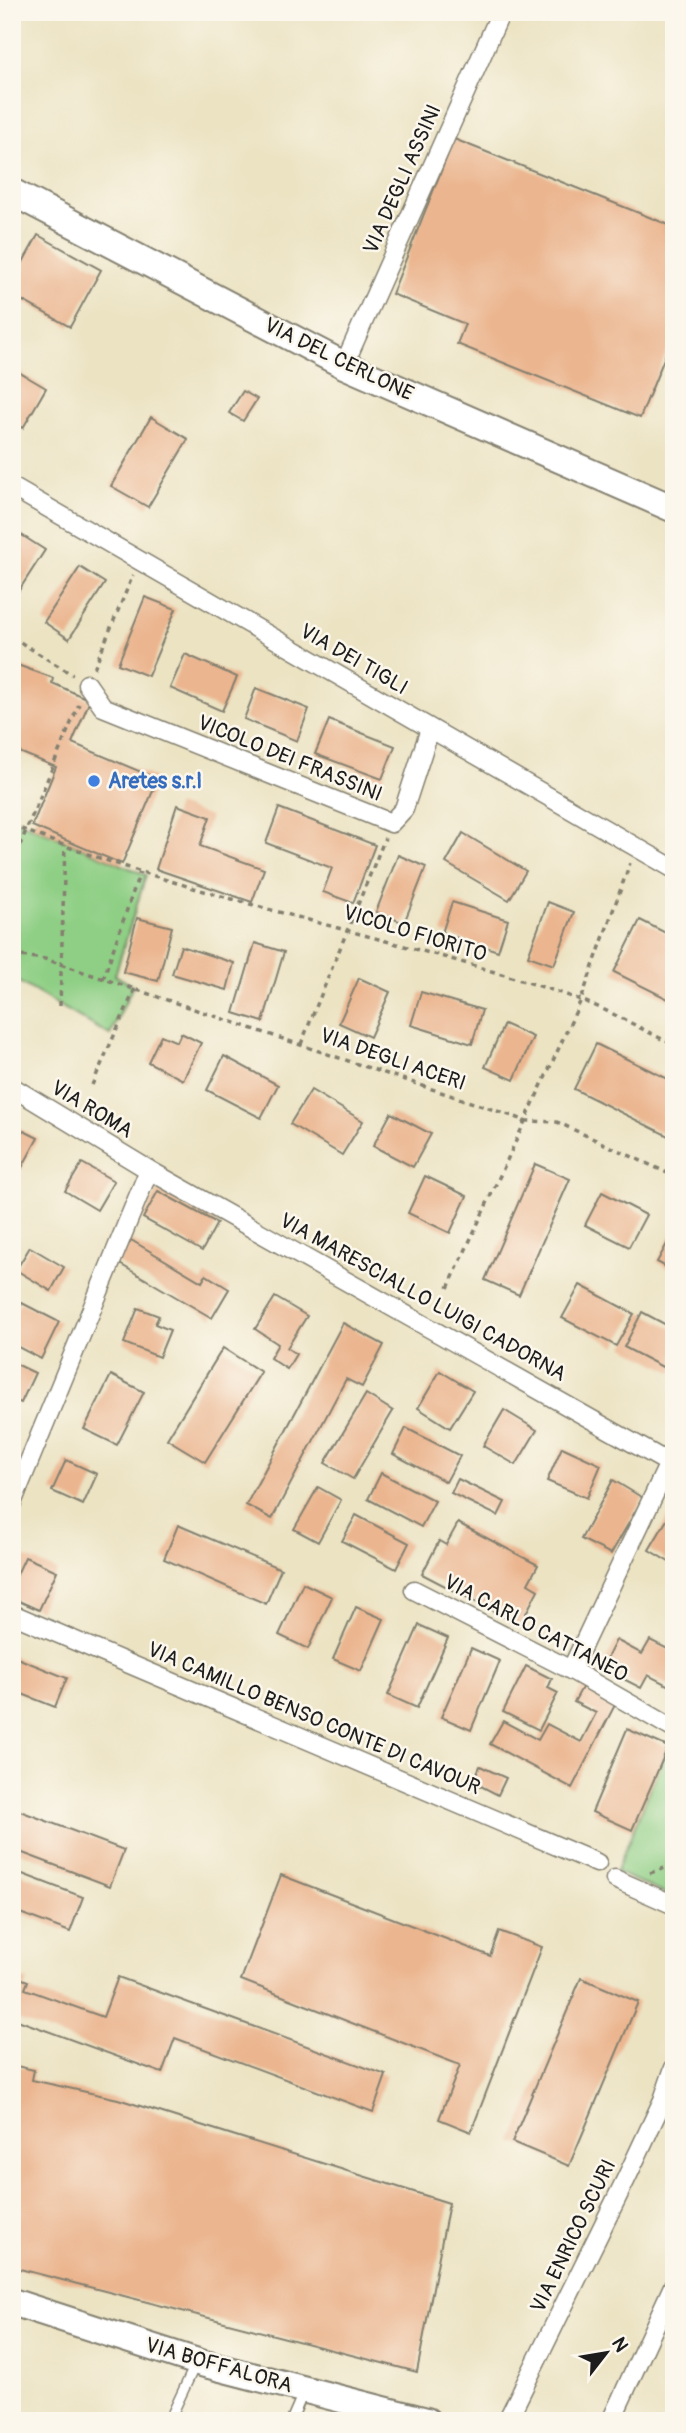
<svg xmlns="http://www.w3.org/2000/svg" width="686" height="2433" font-family="Pangolin,sans-serif">
<rect width="100%" height="100%" fill="#fbf7ec"/>
<filter id="ink" filterUnits="userSpaceOnUse"><feTurbulence type="fractalNoise" baseFrequency=".0143" numOctaves="2"/><feDisplacementMap in="SourceGraphic" scale="14" xChannelSelector="R" yChannelSelector="G"/><feConvolveMatrix kernelMatrix="1 2 1 2 8 2 1 2 1" color-interpolation-filters="sRGB"/></filter>
<filter id="wash" filterUnits="userSpaceOnUse"><feTurbulence type="fractalNoise" baseFrequency=".00686" numOctaves="4" result="noise"/><feDisplacementMap in="SourceGraphic" scale="28" xChannelSelector="R" yChannelSelector="G"/><feGaussianBlur stdDeviation="1.57" result="paint"/><feColorMatrix in="noise" values="0 0 0 0 0 0 0 0 0 0 0 0 0 0 0 0 0 1.4 0 .05"/><feComposite in="paint" operator="in"/></filter>
<g filter="url(#wash)">
<rect width="100%" height="100%" fill="#ece3c3"/>
<!-- green -->
<g fill="#8fcf85" stroke="#567650" stroke-width="2">
<polygon points="12,818 146,875 115,975 133,986 110,1035 12,978"/>
<polygon points="671,1739 674,1741 674,1898 616,1872"/>
</g>
<g id="blocks">
<!-- building -->
<g fill="#ebb58f">
<polygon points="454,139 674,227 674,334 640,418 457,344 465,324 392,294"/>
<polygon points="38,235 101,270 70,327 12,295 12,282"/>
<polygon points="12,368 46,388 23,428 12,422"/>
<polygon points="243,391 257,399 243,421 229,413"/>
<polygon points="151,417 188,439 148,507 111,486"/>
<polygon points="20,534 45,550 12,601 12,546"/>
<polygon points="80,567 105,583 69,639 44,622"/>
<polygon points="145,597 176,609 148,676 118,664"/>
<polygon points="185,654 237,677 222,711 170,688"/>
<polygon points="12,663 53,678 52,683 90,700 72,743 158,779 122,864 32,826 56,767 12,749"/>
<polygon points="256,688 309,709 297,741 244,719"/>
<polygon points="329,720 395,746 382,779 315,754"/>
<polygon points="177,805 210,817 200,846 264,869 252,902 156,869"/>
<polygon points="279,808 375,845 353,903 323,892 332,868 266,843"/>
<polygon points="463,833 526,871 509,900 446,863"/>
<polygon points="398,855 426,867 404,923 376,912"/>
<polygon points="452,902 508,920 498,951 442,933"/>
<polygon points="548,902 574,912 554,965 528,956"/>
<polygon points="137,918 172,927 158,981 123,972"/>
<polygon points="640,920 674,937 674,1002 614,972"/>
<polygon points="255,943 284,952 263,1022 234,1013"/>
<polygon points="181,946 234,963 227,990 172,974"/>
<polygon points="359,978 390,992 370,1037 339,1023"/>
<polygon points="421,992 482,1010 472,1044 411,1025"/>
<polygon points="504,1024 533,1037 514,1080 485,1067"/>
<polygon points="181,1033 201,1043 183,1080 148,1062 161,1035 177,1042"/>
<polygon points="596,1044 674,1082 674,1139 574,1089"/>
<polygon points="224,1056 278,1085 261,1118 207,1090"/>
<polygon points="311,1090 363,1121 342,1155 290,1124"/>
<polygon points="391,1113 431,1134 413,1167 373,1146"/>
<polygon points="12,1125 38,1138 12,1186"/>
<polygon points="82,1163 114,1181 97,1210 65,1191"/>
<polygon points="535,1164 570,1179 519,1295 485,1280"/>
<polygon points="425,1176 467,1196 450,1233 408,1213"/>
<polygon points="158,1191 217,1223 202,1251 143,1218"/>
<polygon points="602,1192 646,1215 629,1247 585,1225"/>
<polygon points="674,1231 674,1271 657,1262"/>
<polygon points="131,1240 202,1282 206,1275 229,1289 212,1318 118,1263"/>
<polygon points="30,1247 64,1267 51,1291 16,1270"/>
<polygon points="580,1285 634,1314 616,1346 562,1318"/>
<polygon points="275,1297 307,1316 287,1348 296,1354 287,1369 270,1358 278,1344 255,1329"/>
<polygon points="20,1302 59,1322 41,1359 12,1344 12,1317"/>
<polygon points="138,1308 159,1316 155,1324 170,1330 159,1357 124,1343"/>
<polygon points="642,1312 674,1329 674,1373 624,1347"/>
<polygon points="343,1323 384,1345 362,1387 346,1379 272,1519 246,1505"/>
<polygon points="223,1348 261,1372 205,1462 167,1439"/>
<polygon points="12,1362 35,1373 21,1403 12,1399"/>
<polygon points="440,1371 473,1391 450,1428 418,1408"/>
<polygon points="111,1375 144,1392 117,1445 84,1429"/>
<polygon points="366,1394 393,1411 353,1479 325,1463"/>
<polygon points="504,1410 537,1430 516,1465 483,1446"/>
<polygon points="406,1428 460,1456 446,1482 393,1454"/>
<polygon points="562,1447 601,1465 587,1498 547,1481"/>
<polygon points="66,1460 97,1474 83,1505 52,1491"/>
<polygon points="381,1473 435,1501 421,1527 368,1499"/>
<polygon points="458,1479 505,1502 498,1516 451,1493"/>
<polygon points="613,1480 643,1498 611,1554 581,1539"/>
<polygon points="318,1487 341,1500 318,1542 294,1529"/>
<polygon points="671,1513 674,1514 674,1565 649,1550"/>
<polygon points="356,1515 409,1543 396,1569 342,1541"/>
<polygon points="458,1523 538,1565 528,1584 538,1590 520,1625 422,1574 439,1541 446,1545"/>
<polygon points="178,1525 281,1569 266,1604 164,1559"/>
<polygon points="25,1557 57,1571 39,1610 12,1598 12,1585"/>
<polygon points="303,1583 332,1597 308,1649 279,1635"/>
<polygon points="356,1607 384,1619 361,1671 333,1659"/>
<polygon points="419,1625 448,1638 417,1708 388,1695"/>
<polygon points="616,1640 642,1654 650,1640 674,1652 673,1688 648,1675 641,1688 602,1668"/>
<polygon points="471,1648 500,1661 471,1730 441,1717"/>
<polygon points="12,1656 67,1678 55,1707 12,1690"/>
<polygon points="526,1666 552,1679 548,1688 558,1693 539,1730 503,1712"/>
<polygon points="584,1684 617,1701 572,1788 490,1744 503,1721 538,1740 547,1724 581,1742 596,1713 574,1702"/>
<polygon points="627,1729 668,1747 632,1830 592,1812"/>
<polygon points="480,1766 506,1778 498,1795 473,1782"/>
<polygon points="12,1808 124,1850 110,1886 12,1849"/>
<polygon points="12,1870 83,1897 70,1932 12,1910"/>
<polygon points="281,1875 490,1956 499,1931 542,1947 471,2132 439,2119 460,2065 241,1980"/>
<polygon points="12,1975 28,1981 25,1989 103,2017 118,1977 386,2075 373,2112 175,2038 162,2073 12,2018"/>
<polygon points="581,1978 638,2002 569,2166 512,2142"/>
<polygon points="12,2065 34,2070 32,2080 118,2099 449,2203 417,2372 12,2267"/>
</g>
</g>
</g>
<g filter="url(#ink)">
<use href="#blocks" fill-opacity="0" stroke="#848070" stroke-width="2"/>
<g fill="none" stroke-linecap="round" stroke-linejoin="round">
<defs>
<g id="lane">
<polyline points="169,2421 196,2363"/>
<polyline points="291,2421 304,2391"/>
</g>
<g id="street">
<polyline points="344,365 501,12"/>
<polyline points="12,487 674,869"/>
<polyline points="87,684 103,707 391,823 404,809 430,729"/>
<polyline points="12,1087 149,1170 674,1466"/>
<polyline points="12,1503 149,1170"/>
<polyline points="414,1590 571,1670 674,1729"/>
<polyline points="12,1614 597,1863"/>
<polyline points="571,1670 669,1463"/>
<polyline points="615,1879 674,1905"/>
<polyline points="507,2421 626,2179 663,2100 674,2068"/>
<polyline points="611,2421 674,2284"/>
</g>
<g id="secondary">
<polyline points="12,192 344,365 674,509"/>
<polyline points="12,2302 201,2363 427,2421"/>
</g>
</defs>
<!-- lane casing -->
<use href="#lane" stroke="#848070" stroke-width="12"/>
<!-- street casing -->
<use href="#street" stroke="#848070" stroke-width="21"/>
<!-- secondary casing -->
<use href="#secondary" stroke="#848070" stroke-width="30"/>
<!-- path -->
<g stroke="#848070" stroke-width="3.5" stroke-dasharray="5 5" stroke-linecap="butt">
<polyline points="12,637 73,675"/>
<polyline points="94,668 133,575"/>
<path d="M12,825C195,901 392,934 578,999C611,1011 643,1030 674,1045"/>
<polyline points="12,864 79,704"/>
<polyline points="12,955 45,959 527,1121 557,1122 674,1176"/>
<polyline points="103,979 140,872"/>
<polyline points="60,1006 65,845"/>
<polyline points="301,1044 385,838"/>
<polyline points="92,1085 135,989"/>
<polyline points="448,1288 581,1000 630,863"/>
<polyline points="650,1873 674,1865"/>
</g>
<!-- lane -->
<use href="#lane" stroke="#fff" stroke-width="9"/>
<!-- street -->
<use href="#street" stroke="#fff" stroke-width="18"/>
<!-- secondary -->
<use href="#secondary" stroke="#fff" stroke-width="26"/>
</g>
</g>
<!-- markers -->
<circle fill="#3f7fe0" stroke="#fbf7ec" stroke-width="2.5" cx="94" cy="781" r="7"/>
<g text-anchor="middle" stroke-width="5" stroke-linejoin="round" paint-order="stroke">
<!-- street labels -->
<g font-size="21" fill="#1c1c1c" stroke="#fbf7ec">
<text transform="translate(402 179) rotate(-66)" y="7">VIA DEGLI ASSINI</text>
<text transform="translate(339 359) rotate(26)" y="7">VIA DEL CERLONE</text>
<text transform="translate(354 659) rotate(30)" y="7">VIA DEI TIGLI</text>
<text transform="translate(290 758) rotate(22)" y="7">VICOLO DEI FRASSINI</text>
<text transform="translate(415 933) rotate(17)" y="7">VICOLO FIORITO</text>
<text transform="translate(393 1059) rotate(19)" y="7">VIA DEGLI ACERI</text>
<text transform="translate(92 1109) rotate(31)" y="7">VIA ROMA</text>
<text transform="translate(423 1297) rotate(29)" y="7">VIA MARESCIALLO LUIGI CADORNA</text>
<text transform="translate(536 1628) rotate(28)" y="7">VIA CARLO CATTANEO</text>
<text transform="translate(314 1718) rotate(23)" y="7">VIA CAMILLO BENSO CONTE DI CAVOUR</text>
<text transform="translate(573 2236) rotate(-64)" y="7">VIA ENRICO SCURI</text>
<text transform="translate(219 2365) rotate(16)" y="7">VIA BOFFALORA</text>
</g>
<!-- shop labels -->
<g font-size="21" font-weight="bold" fill="#366cbe" stroke="#fbf7ec" text-anchor="start">
<text x="108" y="788">Aretes s.r.l</text>
</g>
</g>
<!-- margin -->
<rect width="686" height="2433" fill="none" stroke="#fbf7ec" stroke-width="42"/>
<!-- north arrow -->
<g transform="translate(606 2353) rotate(59)" stroke="#fbf7ec" stroke-width="5" paint-order="stroke">
<path d="M0-5L12 26L0 18L-12 26Z" fill="#1c1c1c"/>
<text y="-10" font-size="19" font-weight="bold" text-anchor="middle" fill="#1c1c1c">N</text>
</g>
</svg>
